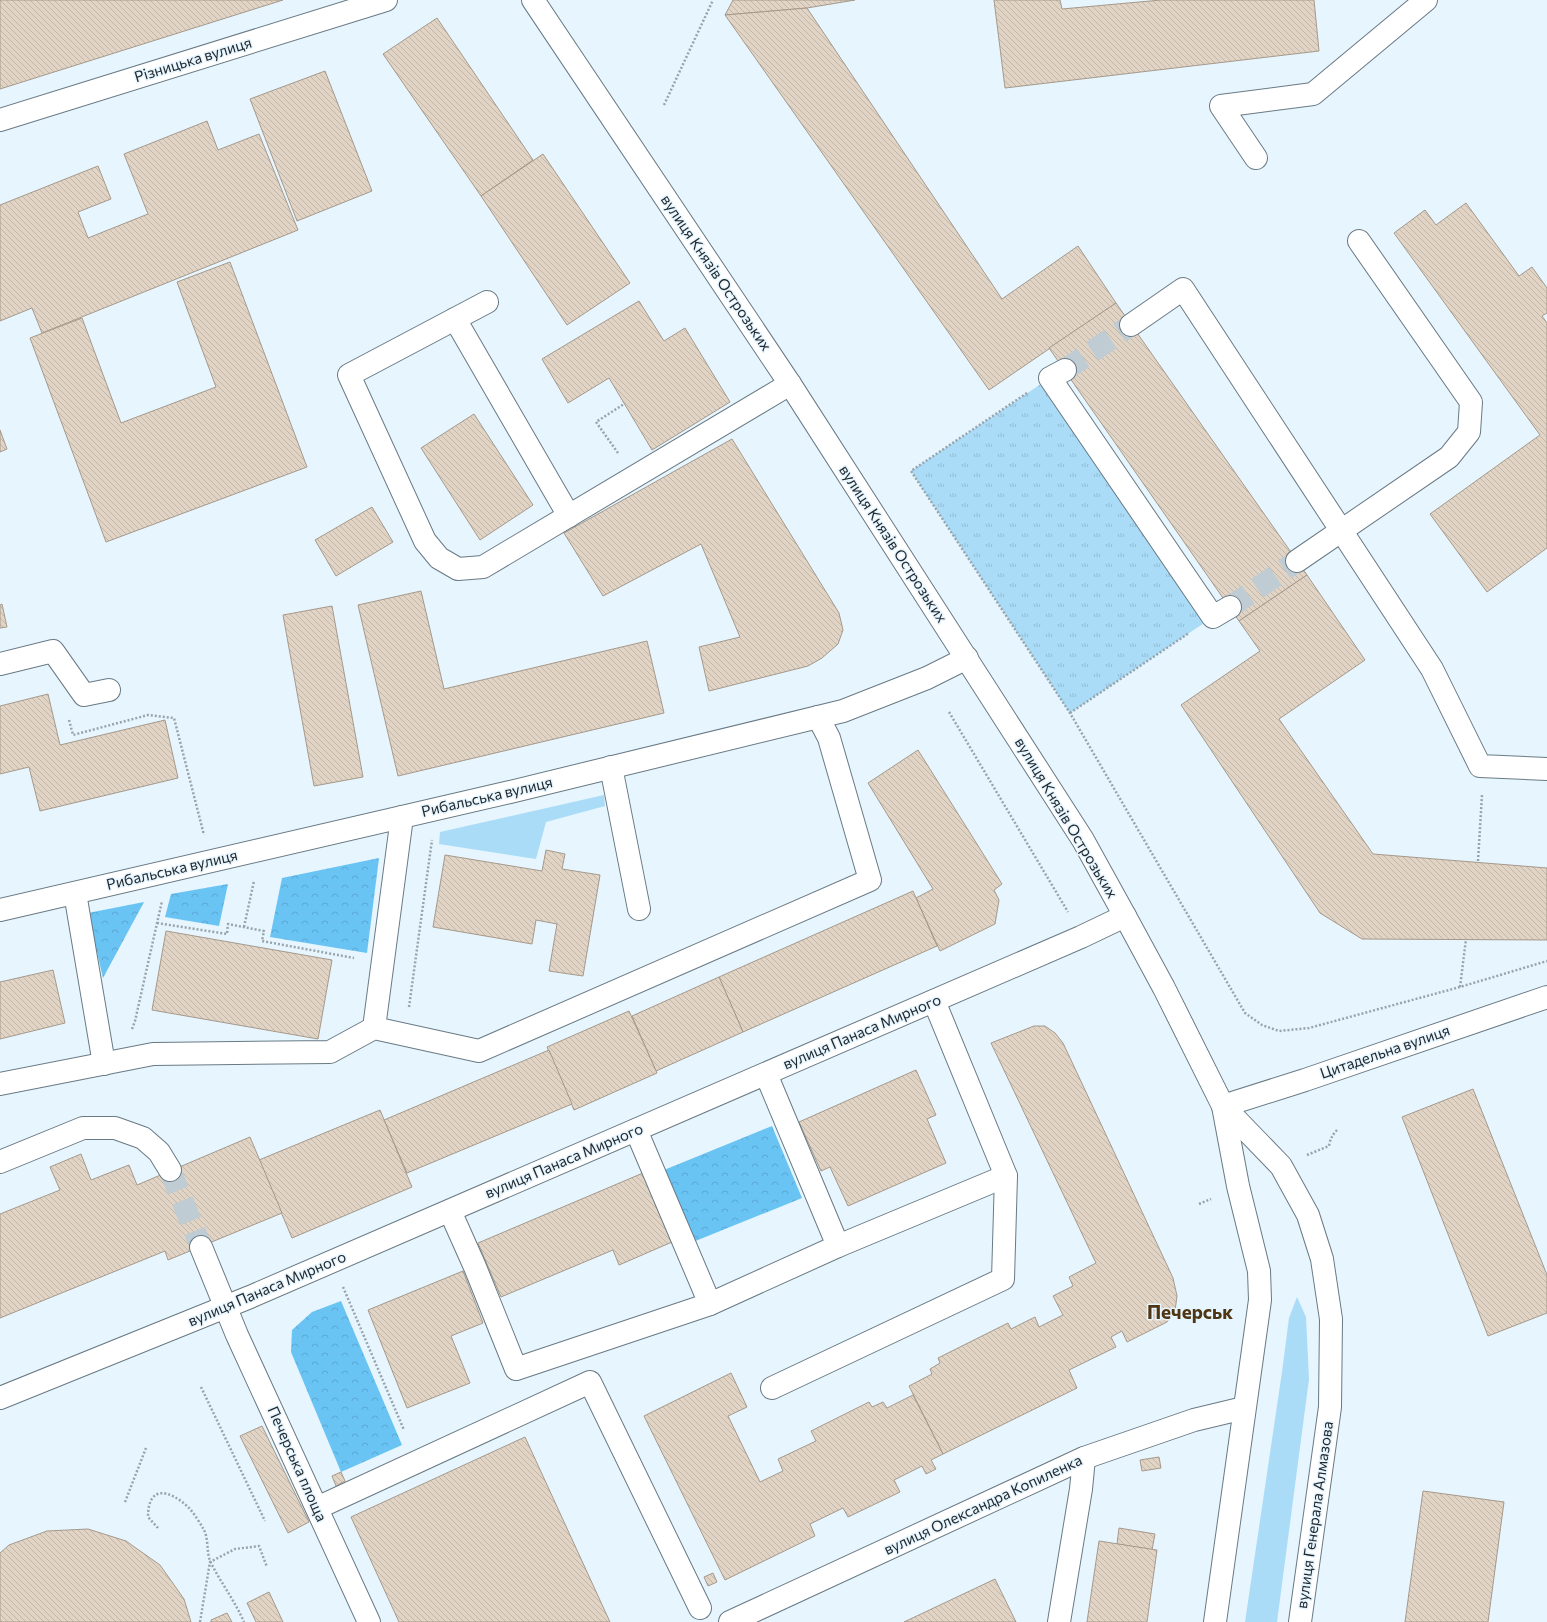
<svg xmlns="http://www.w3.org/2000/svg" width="1547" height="1622" font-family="Commissioner,sans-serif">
<defs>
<pattern id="forest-crowns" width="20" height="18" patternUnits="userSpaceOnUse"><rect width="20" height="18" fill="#69c4f4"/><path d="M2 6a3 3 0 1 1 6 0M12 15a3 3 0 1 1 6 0" fill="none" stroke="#5ba8d2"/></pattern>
<pattern id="park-tufts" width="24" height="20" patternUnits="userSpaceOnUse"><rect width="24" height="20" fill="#aadcf8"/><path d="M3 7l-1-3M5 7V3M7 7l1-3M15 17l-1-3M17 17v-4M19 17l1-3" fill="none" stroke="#92bdd5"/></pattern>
<pattern id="building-back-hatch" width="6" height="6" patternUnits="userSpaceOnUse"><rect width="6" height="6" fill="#e1d4c5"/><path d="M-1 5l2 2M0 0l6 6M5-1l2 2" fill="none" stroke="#c1b6aa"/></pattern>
</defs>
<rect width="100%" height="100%" fill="#e6f5fe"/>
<!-- green -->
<g fill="#aadcf8">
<polygon points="604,795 605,806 546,822 536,859 439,844 440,832"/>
<polygon points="1297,1297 1306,1317 1309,1379 1277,1622 1245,1622 1282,1372 1289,1318"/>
</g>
<!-- forest -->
<g fill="url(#forest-crowns)">
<polygon points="379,858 367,953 270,937 282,878"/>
<polygon points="228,884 219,926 165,917 171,894"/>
<polygon points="144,902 103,978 88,913"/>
<polygon points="772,1126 802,1198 693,1242 664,1170"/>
<polygon points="341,1301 402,1445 341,1472 291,1352 292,1330 312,1312"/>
</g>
<!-- park -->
<polygon fill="url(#park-tufts)" points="1050,378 1213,617 1070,713 911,471"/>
<!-- building -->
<g fill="url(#building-back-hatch)" stroke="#a5998b">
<polygon points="0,0 283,0 0,89"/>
<polygon points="733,0 855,0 807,8 725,15"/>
<polygon points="994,0 1060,0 1062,9 1161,0 1314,0 1319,51 1005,88"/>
<polygon points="807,8 1002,299 1078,246 1116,303 989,390 725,15"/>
<polygon points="437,18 533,160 481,196 383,54"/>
<polygon points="325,71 372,191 297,221 250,99"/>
<polygon points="207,121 218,150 259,134 298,230 42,333 32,308 0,321 0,205 98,166 111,199 78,212 88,238 148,214 124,154"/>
<polygon points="543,154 630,283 567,325 481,196"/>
<polygon points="1466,203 1519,276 1532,267 1547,288 1547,313 1542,316 1547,323 1547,548 1487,592 1430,514 1540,435 1394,233 1425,210 1436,225"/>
<polygon points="230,262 307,467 106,542 30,338 82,318 121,423 216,387 177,282"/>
<polygon points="639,301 664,341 685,328 730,402 652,450 609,378 568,403 542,359"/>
<polygon points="1116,303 1307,575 1239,621 1049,348"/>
<polygon points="474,414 533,505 480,540 421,448"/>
<polygon points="0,430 7,449 0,452"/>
<polygon points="732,439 839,613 843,630 838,644 822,658 808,666 709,691 699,647 740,637 701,544 603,596 564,533"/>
<polygon points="372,507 393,542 336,576 315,540"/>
<polygon points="1307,575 1365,660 1279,719 1373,854 1547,868 1547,940 1362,939 1320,913 1181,705 1260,651 1239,621"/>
<polygon points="421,591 444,689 647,641 664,713 398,776 358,605"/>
<polygon points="2,604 7,627 0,628 0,605"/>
<polygon points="332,606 363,777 314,786 283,615"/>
<polygon points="48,694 60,745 165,720 178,778 40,811 29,767 0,774 0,706"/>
<polygon points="918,750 1002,884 994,890 999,900 995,924 940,951 916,898 933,889 868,783"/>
<polygon points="546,850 565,854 562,869 600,875 583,976 549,971 557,924 536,920 532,944 433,927 445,855 542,871"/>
<polygon points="913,891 937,946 743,1032 719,977"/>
<polygon points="166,931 332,960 318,1039 152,1010"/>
<polygon points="53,970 65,1023 0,1039 0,982"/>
<polygon points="719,977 743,1032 656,1071 632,1016"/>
<polygon points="629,1011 657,1073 574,1110 547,1047"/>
<polygon points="1034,1026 1045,1026 1055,1033 1063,1043 1173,1278 1177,1296 1175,1311 1167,1322 1127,1342 1122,1331 1111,1337 1116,1347 1069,1370 1077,1388 943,1454 909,1386 932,1374 930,1369 940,1363 938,1358 1008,1323 1011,1329 1035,1317 1039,1327 1063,1315 1053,1296 1073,1286 1069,1277 1096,1263 991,1043"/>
<polygon points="549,1050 572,1104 407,1173 384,1120"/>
<polygon points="916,1070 936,1115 927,1119 946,1163 848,1206 830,1167 821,1171 799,1122"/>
<polygon points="1473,1089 1547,1275 1547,1313 1488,1336 1402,1117"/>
<polygon points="380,1110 412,1187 292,1238 259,1160"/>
<polygon points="250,1137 282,1213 168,1260 165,1251 0,1318 0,1214 60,1190 50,1167 81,1154 91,1180 129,1165 137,1185"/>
<polygon points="643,1173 672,1242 619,1265 613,1250 501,1297 478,1243"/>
<polygon points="463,1271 483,1323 451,1336 470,1383 407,1408 368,1310"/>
<polygon points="731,1373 747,1407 728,1416 760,1482 783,1471 778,1459 816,1441 811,1431 869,1402 872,1407 883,1402 887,1408 913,1395 943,1454 931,1460 936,1469 926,1474 922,1466 894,1480 900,1492 848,1517 843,1508 810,1524 815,1536 725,1580 644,1416"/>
<polygon points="262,1426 309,1522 288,1533 240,1436"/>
<polygon points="525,1437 610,1622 399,1622 351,1517"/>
<polygon points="1159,1457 1161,1468 1142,1471 1140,1460"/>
<polygon points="341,1472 345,1481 336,1486 332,1476"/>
<polygon points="1423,1491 1504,1502 1488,1622 1405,1622"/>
<polygon points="1119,1528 1155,1534 1152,1550 1117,1544"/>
<polygon points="88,1529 126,1541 160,1565 184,1599 191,1622 0,1622 0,1553 9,1545 47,1531"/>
<polygon points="1099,1541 1157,1550 1147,1622 1087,1622"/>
<polygon points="713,1573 717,1582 708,1586 704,1577"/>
<polygon points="995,1579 1016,1622 904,1622"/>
<polygon points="269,1592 283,1622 256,1622 247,1603"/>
<polygon points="227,1613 232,1622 211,1622 211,1620"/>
</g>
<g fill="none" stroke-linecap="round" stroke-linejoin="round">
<!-- minor-tunnel -->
<g stroke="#bfccd4" stroke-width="22" stroke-dasharray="22 11" stroke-linecap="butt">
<polyline points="1065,370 1131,325"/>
<polyline points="1230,607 1297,561"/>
<polyline points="170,1170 201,1247"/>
</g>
<defs>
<g id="minor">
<polyline points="0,120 386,0"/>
<polyline points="1256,158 1221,106 1313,94 1426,0"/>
<polyline points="487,302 349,375 425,541 439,558 458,569 483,567 790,384"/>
<polyline points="455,319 569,516"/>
<polyline points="1131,325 1183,289 1432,669 1480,766 1547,769"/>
<polyline points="1065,370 1050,378 1213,617 1230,607"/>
<polyline points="1297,561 1449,457 1469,432 1471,402 1359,241"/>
<polyline points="0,664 53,651 84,695 109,690"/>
<polyline points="611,767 639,909"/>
<polyline points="75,893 104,1064"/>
<polyline points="0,910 510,792 843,711 927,678 967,658"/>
<polyline points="374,1028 402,817"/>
<polyline points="766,1074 838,1246"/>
<polyline points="0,1084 153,1054 330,1052 374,1028 479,1051 870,880 829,738 818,717"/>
<polyline points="1223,1106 1305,1080 1547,997"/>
<polyline points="636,1130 710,1304"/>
<polyline points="0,1162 83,1128 115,1128 143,1138 159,1152 170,1170"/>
<polyline points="450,1211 475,1267 516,1369 710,1304 838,1246 1006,1176"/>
<polyline points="201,1247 237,1335 369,1622"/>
<polyline points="772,1388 1003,1279 1006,1176 934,1001"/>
<polyline points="0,1398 250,1297 1081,937 1125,916"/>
<polyline points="317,1508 590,1382 700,1608"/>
<polyline points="730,1622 1084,1458 1194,1420 1244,1408"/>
<polyline points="1059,1622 1081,1489 1084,1458"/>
</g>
<g id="major">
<polyline points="533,0 790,384 1083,840 1125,916 1164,988 1223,1106 1238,1186 1259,1271 1260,1300 1215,1622"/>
<polyline points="1223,1106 1281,1166 1308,1215 1322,1259 1331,1319 1330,1407 1300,1622"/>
</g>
</defs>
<!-- minor casing -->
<use href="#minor" stroke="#697a84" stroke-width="24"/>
<!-- major casing -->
<use href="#major" stroke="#697a84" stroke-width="24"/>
<!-- path -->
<g stroke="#98a4ab" stroke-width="2.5" stroke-dasharray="2 2" stroke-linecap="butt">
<polyline points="664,105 713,0"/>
<polyline points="1027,393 911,471 1070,713 1245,1013 1262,1025 1279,1031 1309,1028 1460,987 1547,961"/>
<polyline points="618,453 596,422 624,404"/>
<polyline points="949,712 1068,912"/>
<polyline points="1070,713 1189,633"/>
<polyline points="69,720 73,735 148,715 174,718 204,835"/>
<polyline points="1478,861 1482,795"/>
<polyline points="157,923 227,934 228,924 264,931 262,941 354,958"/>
<polyline points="244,927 254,881"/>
<polyline points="1460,987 1466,939"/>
<polyline points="409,1007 432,840"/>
<polyline points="132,1029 135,1021 162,901"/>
<path d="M1307,1155L1329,1146C1330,1139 1333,1134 1338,1129"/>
<polyline points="1199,1204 1211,1199"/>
<polyline points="343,1287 404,1430"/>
<polyline points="201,1387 265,1521"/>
<polyline points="125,1502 146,1448"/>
<path d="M158,1528L148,1517C148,1484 170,1490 188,1507C194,1513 200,1523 204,1530C209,1540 206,1553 211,1563C221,1583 235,1601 244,1622"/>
<polyline points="200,1622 210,1562 235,1549 259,1546 267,1567"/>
</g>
<!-- minor -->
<use href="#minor" stroke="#fff" stroke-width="22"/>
<!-- major -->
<use href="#major" stroke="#fff" stroke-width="22"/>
</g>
<g text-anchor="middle" stroke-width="3" stroke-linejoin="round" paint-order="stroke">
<!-- street labels -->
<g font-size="15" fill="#22292e" stroke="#e6f5fe">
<text transform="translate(193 60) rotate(-17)" y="5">Різницька вулиця</text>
<text transform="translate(716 273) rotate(56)" y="5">вулиця Князів Острозьких</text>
<text transform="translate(893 544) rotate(57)" y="5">вулиця Князів Острозьких</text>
<text transform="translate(487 797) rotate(-13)" y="5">Рибальська вулиця</text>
<text transform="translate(1066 818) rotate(59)" y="5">вулиця Князів Острозьких</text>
<text transform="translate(172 870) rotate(-13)" y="5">Рибальська вулиця</text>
<text transform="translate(862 1032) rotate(-23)" y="5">вулиця Панаса Мирного</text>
<text transform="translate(1385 1052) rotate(-19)" y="5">Цитадельна вулиця</text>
<text transform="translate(564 1161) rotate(-23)" y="5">вулиця Панаса Мирного</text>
<text transform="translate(267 1289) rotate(-23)" y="5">вулиця Панаса Мирного</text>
<text transform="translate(297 1464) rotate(66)" y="5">Печерська площа</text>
<text transform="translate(983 1505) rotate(-25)" y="5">вулиця Олександра Копиленка</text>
<text transform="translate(1315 1515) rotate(-82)" y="5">вулиця Генерала Алмазова</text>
</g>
<!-- district labels -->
<g font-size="19" font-weight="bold" fill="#4e3513" stroke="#e6f5fe">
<text x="1190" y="1319">Печерськ</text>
</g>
</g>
</svg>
